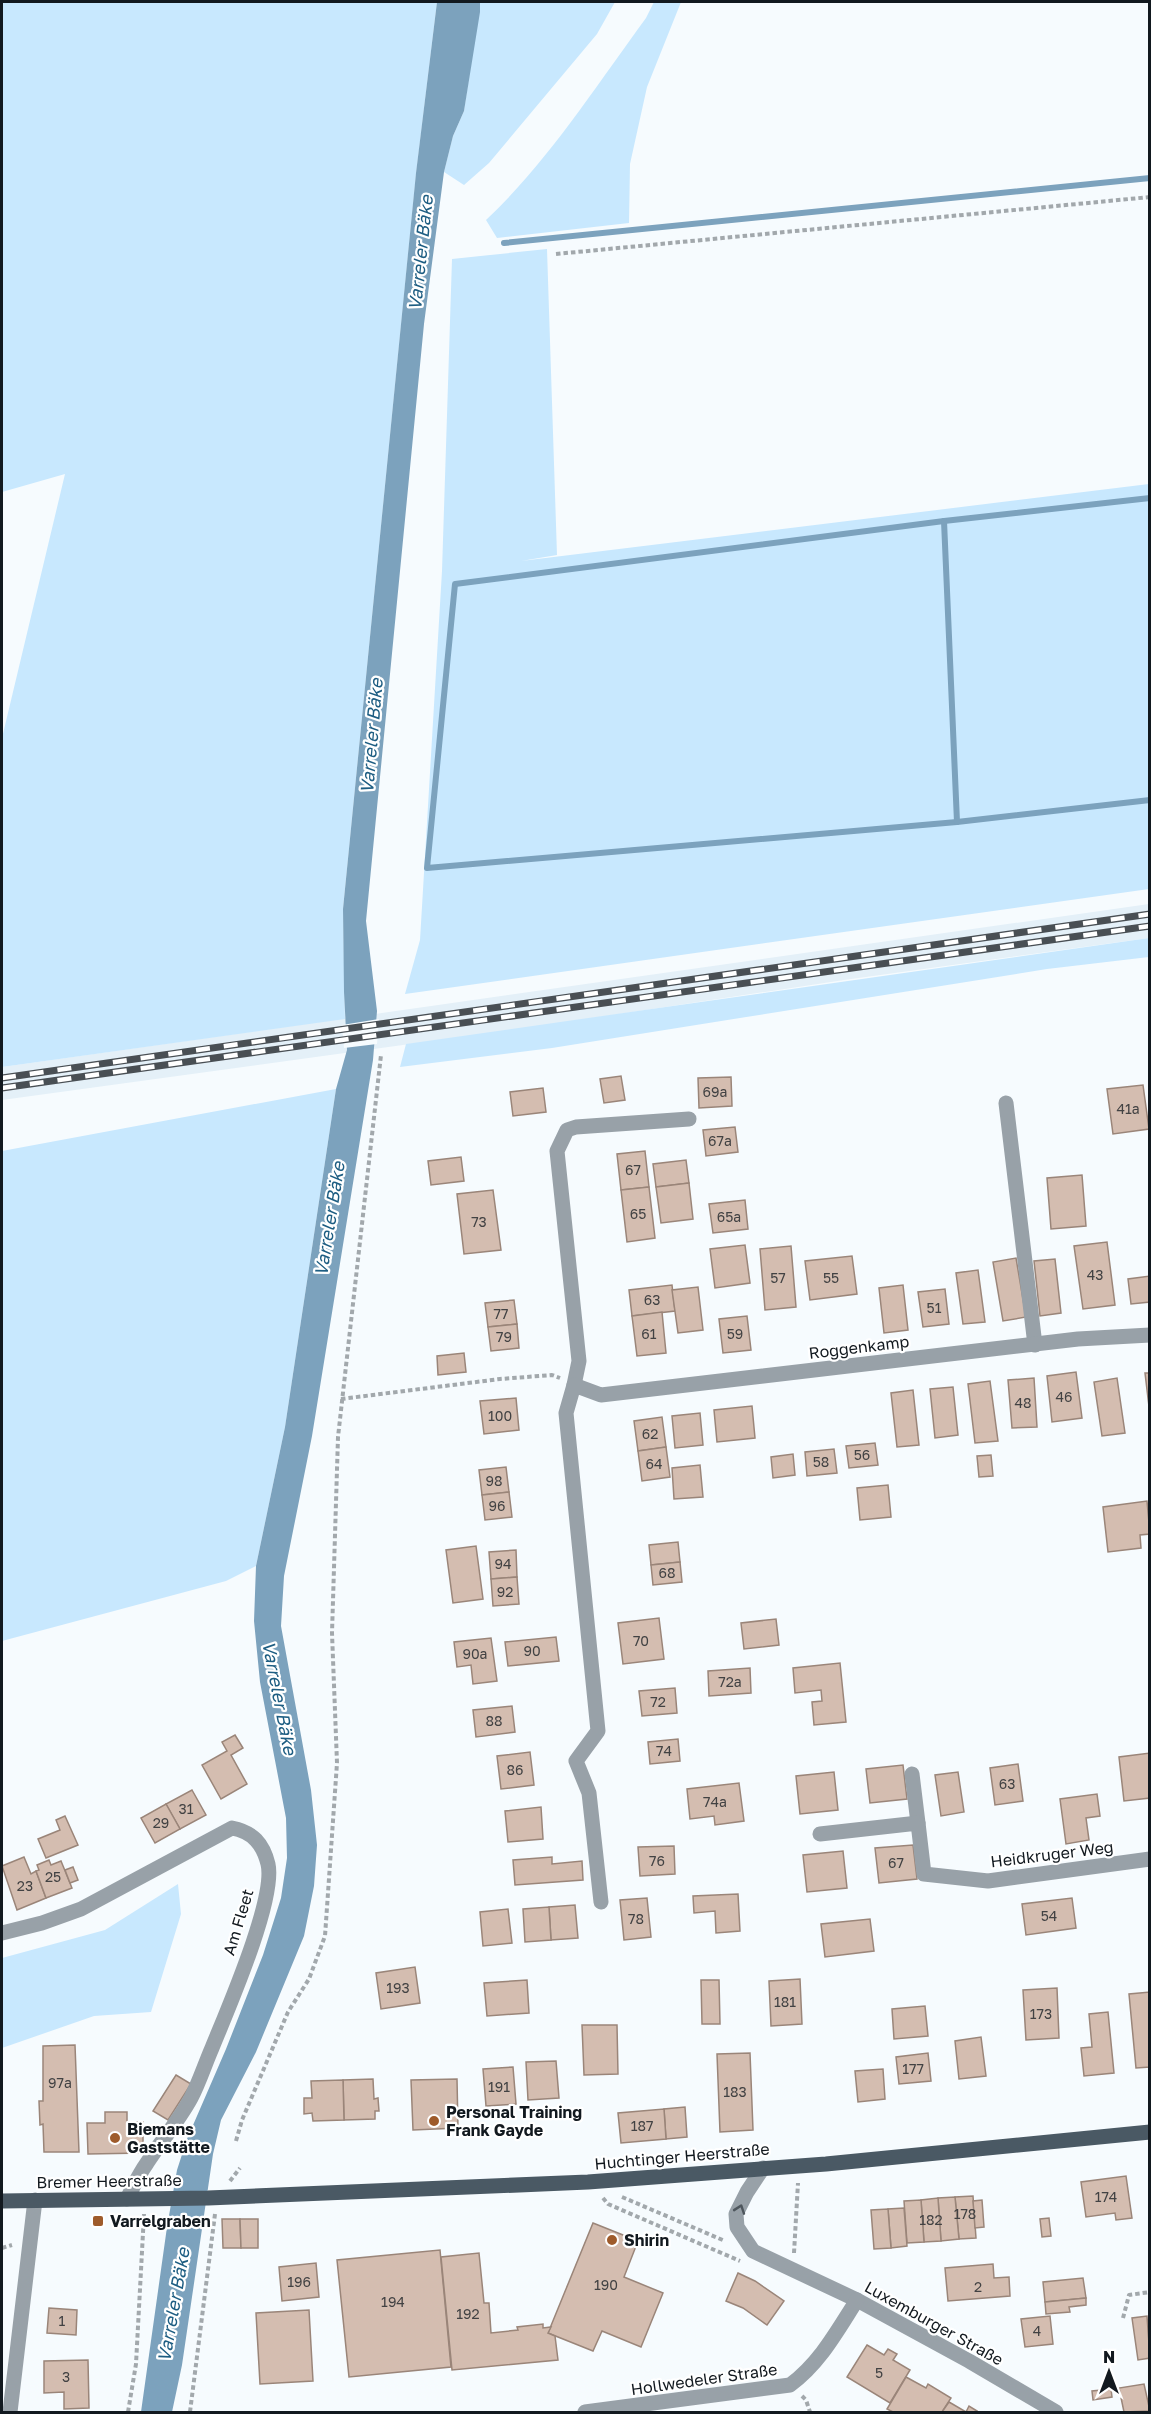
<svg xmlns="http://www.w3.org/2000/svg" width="1151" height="2414" font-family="'Golos Text',sans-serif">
<rect width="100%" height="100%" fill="#f6fbfe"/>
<!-- built -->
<polygon fill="#e4f0f8" points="1149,904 1149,938 844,980 527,1028 2,1100 2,1067"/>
<!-- green -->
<g fill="#c8e8fe">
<polygon points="2,2 437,2 416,174 343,909 345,1019 2,1067 2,738 65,474 2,492"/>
<polygon points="480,2 615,2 597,34 489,163 464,185 444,172 453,136 464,111"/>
<path d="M654,2H681L647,87L630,164L629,223L497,238L486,220C547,163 596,86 646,18Z"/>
<polygon points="547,249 557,555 521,561 1149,484 1149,889 405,994 420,940 442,571 452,259"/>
<polygon points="1149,938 1149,957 1047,969 552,1048 400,1067 406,1044"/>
<polygon points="336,1089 285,1427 256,1566 226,1581 2,1641 2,1151"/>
<polygon points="178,1884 181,1914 151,2012 94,2016 2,2048 2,1958 105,1930"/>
</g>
<!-- water -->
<polygon fill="#7ca2bd" points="437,2 480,2 480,12 464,111 453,136 444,172 424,324 366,921 377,1011 373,1060 312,1436 284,1576 281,1626 311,1790 317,1845 314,1886 304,1936 256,2052 221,2120 213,2154 182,2365 172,2412 141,2412 167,2227 177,2170 187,2139 226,2049 263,1955 281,1898 287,1858 286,1818 260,1682 254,1621 256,1566 285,1427 336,1089 347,1050 344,992 343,909 416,173"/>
<!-- pier -->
<polygon fill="#f6fbfe" points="379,1019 377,1044 344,1048 342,1025"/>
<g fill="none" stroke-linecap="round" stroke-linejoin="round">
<!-- stream -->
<g stroke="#7ca2bd" stroke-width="6">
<polyline points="504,243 1150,178"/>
<polyline points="1150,498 944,521 455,584 427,868 957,822 1150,800"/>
<polyline points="944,521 957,822"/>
</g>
</g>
<!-- building -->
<g fill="#d4bdb0" stroke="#9a8579" stroke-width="1.5">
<polygon points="621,1076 625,1100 604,1103 600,1079"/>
<polygon points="731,1077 732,1106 699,1108 698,1078"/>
<polygon points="1143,1085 1149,1129 1113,1134 1107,1089"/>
<polygon points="543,1088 546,1112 513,1116 510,1092"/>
<polygon points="735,1127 738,1152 706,1156 703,1130"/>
<polygon points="645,1151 649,1187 621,1190 617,1154"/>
<polygon points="461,1157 464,1181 431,1185 428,1161"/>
<polygon points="686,1160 689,1183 656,1187 653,1164"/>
<polygon points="1082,1175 1086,1226 1051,1229 1047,1178"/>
<polygon points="689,1183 693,1219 661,1223 656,1187"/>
<polygon points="649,1187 655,1238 627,1242 621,1190"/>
<polygon points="493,1190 501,1250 464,1254 457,1194"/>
<polygon points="745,1200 748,1229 713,1233 709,1204"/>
<polygon points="1107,1242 1115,1305 1083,1309 1074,1246"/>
<polygon points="745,1245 750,1283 715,1288 710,1249"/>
<polygon points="791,1246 796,1307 765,1310 760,1249"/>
<polygon points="852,1256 857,1294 810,1300 805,1261"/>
<polygon points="1016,1258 1026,1317 1003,1321 993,1262"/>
<polygon points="1055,1259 1061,1313 1040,1316 1034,1261"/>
<polygon points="978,1270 985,1322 963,1324 956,1273"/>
<polygon points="1150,1276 1150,1302 1131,1304 1128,1279"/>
<polygon points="672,1285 675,1311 632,1316 629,1290"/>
<polygon points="903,1285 908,1330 884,1333 879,1288"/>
<polygon points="698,1287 703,1330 678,1333 672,1290"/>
<polygon points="945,1289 949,1324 923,1327 918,1292"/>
<polygon points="514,1300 517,1324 488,1327 485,1303"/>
<polygon points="662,1312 666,1353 637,1356 632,1316"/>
<polygon points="747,1316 751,1350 723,1353 719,1319"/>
<polygon points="517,1324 519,1348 491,1351 488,1327"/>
<polygon points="464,1353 466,1372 438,1375 437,1356"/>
<polygon points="1076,1372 1082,1418 1052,1422 1047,1376"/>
<polygon points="1145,1373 1150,1373 1150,1415"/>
<polygon points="1034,1378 1037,1427 1012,1428 1008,1380"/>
<polygon points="1117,1378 1125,1433 1102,1436 1094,1382"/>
<polygon points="990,1381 998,1441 975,1443 968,1384"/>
<polygon points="953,1387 958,1435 935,1438 930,1389"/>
<polygon points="913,1390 919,1445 897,1447 891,1393"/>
<polygon points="516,1398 519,1430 484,1434 480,1401"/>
<polygon points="752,1406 755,1438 717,1442 714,1410"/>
<polygon points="700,1413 703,1445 675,1448 672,1416"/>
<polygon points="662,1417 666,1447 638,1451 634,1421"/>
<polygon points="875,1443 878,1465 849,1468 846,1446"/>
<polygon points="666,1447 670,1477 642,1481 638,1451"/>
<polygon points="834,1449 837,1473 807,1476 805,1452"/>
<polygon points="793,1454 795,1475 773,1478 771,1457"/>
<polygon points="991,1455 993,1476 979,1477 977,1456"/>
<polygon points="700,1465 703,1497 674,1499 672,1468"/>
<polygon points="506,1467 509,1492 482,1495 479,1470"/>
<polygon points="888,1485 891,1517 860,1520 857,1488"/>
<polygon points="509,1492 512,1517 485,1520 482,1495"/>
<polygon points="1147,1501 1150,1534 1140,1535 1141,1548 1108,1552 1103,1507"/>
<polygon points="678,1542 680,1562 651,1565 649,1545"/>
<polygon points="476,1546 483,1599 453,1603 446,1550"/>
<polygon points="516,1550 517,1577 491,1579 489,1552"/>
<polygon points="680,1562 682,1582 653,1585 651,1565"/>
<polygon points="517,1577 519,1604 493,1606 491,1579"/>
<polygon points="659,1618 664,1659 623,1664 618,1623"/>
<polygon points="776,1619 779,1645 744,1649 741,1623"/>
<polygon points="556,1637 559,1661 508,1666 505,1642"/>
<polygon points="491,1638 497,1681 473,1684 471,1665 457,1667 454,1642"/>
<polygon points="840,1663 846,1722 814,1725 812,1702 822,1701 821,1690 795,1693 793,1668"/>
<polygon points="750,1668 751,1693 709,1696 708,1671"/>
<polygon points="675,1688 677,1713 642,1716 639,1691"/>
<polygon points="512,1706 515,1732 476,1737 473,1710"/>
<polygon points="235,1735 243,1748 231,1755 247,1784 221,1799 202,1765 227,1751 222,1742"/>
<polygon points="678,1739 680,1761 650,1764 648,1742"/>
<polygon points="530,1752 534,1785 501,1789 497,1756"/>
<polygon points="1150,1753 1150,1798 1124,1801 1119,1757"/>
<polygon points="1018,1764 1023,1801 995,1805 990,1768"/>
<polygon points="903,1765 907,1799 870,1803 866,1769"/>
<polygon points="834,1772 838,1810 800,1814 796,1776"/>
<polygon points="958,1772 964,1812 941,1816 935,1775"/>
<polygon points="739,1783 744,1821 715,1825 714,1816 690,1819 687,1789"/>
<polygon points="192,1790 206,1815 180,1829 166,1804"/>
<polygon points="1097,1794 1100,1816 1086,1818 1089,1840 1066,1844 1060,1799"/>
<polygon points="166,1804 180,1829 155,1843 141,1818"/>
<polygon points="541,1807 543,1839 508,1842 505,1811"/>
<polygon points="65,1816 78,1845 46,1858 38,1839 60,1830 56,1820"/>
<polygon points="913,1845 917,1879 879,1883 875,1848"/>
<polygon points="674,1846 675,1874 640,1876 638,1847"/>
<polygon points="843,1851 847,1888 807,1892 803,1855"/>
<polygon points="24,1857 31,1874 36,1871 46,1898 17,1910 2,1866"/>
<polygon points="552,1857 552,1864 582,1861 583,1880 515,1885 513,1860"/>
<polygon points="49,1860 51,1865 61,1861 72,1888 46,1898 36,1871 39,1870 37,1865"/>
<polygon points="73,1867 78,1880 70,1883 65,1870"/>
<polygon points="738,1894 740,1931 716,1933 715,1911 694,1913 693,1896"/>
<polygon points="647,1898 651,1937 624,1940 620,1900"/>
<polygon points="1072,1898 1076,1928 1026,1935 1022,1904"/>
<polygon points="575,1905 578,1938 551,1940 549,1907"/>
<polygon points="549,1907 551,1940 525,1942 523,1909"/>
<polygon points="508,1909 512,1943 483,1946 480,1912"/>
<polygon points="870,1919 874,1951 825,1957 821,1924"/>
<polygon points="415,1967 420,2003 381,2009 376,1973"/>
<polygon points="800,1979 802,2024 771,2026 769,1981"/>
<polygon points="527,1980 529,2013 487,2016 484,1983"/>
<polygon points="701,1980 719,1980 720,2024 702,2024"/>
<polygon points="1057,1988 1059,2038 1026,2040 1023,1990"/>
<polygon points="1150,1992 1150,2067 1136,2068 1129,1994"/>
<polygon points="925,2006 928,2036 894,2039 892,2009"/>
<polygon points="1108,2012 1114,2073 1084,2076 1081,2048 1092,2047 1089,2014"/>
<polygon points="582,2025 617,2025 618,2074 584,2075"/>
<polygon points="981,2037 986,2076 959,2079 955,2041"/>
<polygon points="75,2045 79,2152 44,2152 43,2124 40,2125 39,2101 43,2101 43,2046"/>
<polygon points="750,2053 753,2130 720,2132 717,2054"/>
<polygon points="928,2053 931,2081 899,2084 896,2057"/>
<polygon points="556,2061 559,2098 528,2100 526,2062"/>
<polygon points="513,2067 516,2104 486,2106 483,2069"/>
<polygon points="883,2069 885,2099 858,2102 855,2071"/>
<polygon points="176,2075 191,2084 168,2120 153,2111"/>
<polygon points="373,2079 374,2099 378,2098 379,2111 375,2111 375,2119 344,2120 343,2080"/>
<polygon points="457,2079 458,2128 413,2130 411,2080"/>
<polygon points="343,2080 344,2120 313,2121 312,2113 304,2114 304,2098 312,2098 311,2081"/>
<polygon points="685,2107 687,2137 666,2139 664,2109"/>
<polygon points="664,2109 666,2139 621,2143 618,2113"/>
<polygon points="105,2112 127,2112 127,2122 143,2122 143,2153 88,2154 87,2123 105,2123"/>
<polygon points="1126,2176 1132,2218 1116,2220 1115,2213 1086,2217 1081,2182"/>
<polygon points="973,2196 976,2238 959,2239 955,2197"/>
<polygon points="955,2197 959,2239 941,2241 938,2198"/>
<polygon points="938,2198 941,2241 924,2242 921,2200"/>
<polygon points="921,2200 924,2242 907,2243 904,2201"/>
<polygon points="982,2200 984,2227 975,2228 973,2201"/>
<polygon points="904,2208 907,2246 891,2248 888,2209"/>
<polygon points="888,2209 891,2248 874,2249 871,2210"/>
<polygon points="1049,2218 1051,2236 1042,2237 1040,2219"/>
<polygon points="222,2219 240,2219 241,2248 223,2248"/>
<polygon points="240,2219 258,2219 258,2248 241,2248"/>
<polygon points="593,2223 638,2241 624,2277 663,2293 641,2347 602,2331 593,2351 548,2333"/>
<polygon points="440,2250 451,2367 349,2377 337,2260"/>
<polygon points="479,2253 484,2303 489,2303 491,2333 518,2330 517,2327 543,2324 543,2328 551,2327 548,2333 555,2336 558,2360 452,2370 441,2257"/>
<polygon points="316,2263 319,2297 282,2301 279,2267"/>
<polygon points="993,2264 994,2278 1009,2277 1010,2296 948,2301 945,2268"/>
<polygon points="738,2273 755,2281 784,2301 767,2325 743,2308 726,2301"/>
<polygon points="1083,2278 1086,2298 1045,2302 1043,2282"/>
<polygon points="1086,2298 1086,2305 1069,2307 1070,2312 1046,2314 1045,2302"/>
<polygon points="49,2308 77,2310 76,2335 47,2333"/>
<polygon points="309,2310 313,2381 260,2384 256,2313"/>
<polygon points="1050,2316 1053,2344 1025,2347 1021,2319"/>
<polygon points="1147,2316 1150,2358 1138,2360 1132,2318"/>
<polygon points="867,2345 884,2355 888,2349 897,2354 893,2360 910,2370 890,2403 847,2377"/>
<polygon points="88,2360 89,2408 64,2409 64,2392 44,2393 44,2361"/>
<polygon points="906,2377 926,2388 928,2384 951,2398 942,2412 893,2412 887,2409"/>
<polygon points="1144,2384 1150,2411 1124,2412 1119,2388"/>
<polygon points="1111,2389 1112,2397 1093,2400 1092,2391"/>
<polygon points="949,2402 966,2412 969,2406 977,2411 976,2412 942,2412"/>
</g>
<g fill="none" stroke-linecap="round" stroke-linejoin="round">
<!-- path -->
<g stroke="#a2a8ac" stroke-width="4" stroke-dasharray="4.5 3" stroke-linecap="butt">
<polyline points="556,254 1150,197"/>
<polyline points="341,1399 500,1379 552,1375 560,1378"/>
<polyline points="236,2141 242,2120 288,2012 309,1979 325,1936 337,1763 332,1633 338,1437 381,1055"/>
<polyline points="230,2181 240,2168"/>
<polyline points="622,2197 725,2241"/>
<polyline points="603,2198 608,2204 740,2261"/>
<polyline points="2,2248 12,2245"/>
<polyline points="794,2253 798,2183"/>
<polyline points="1123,2318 1129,2295 1150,2292"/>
<polyline points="802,2396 806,2400 810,2412"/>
<polyline points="128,2412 136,2364 144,2214"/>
<polyline points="190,2412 215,2214"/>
</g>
<!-- minor -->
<g stroke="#98a1a8" stroke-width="15">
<polyline points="1006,1103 1035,1345"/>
<polyline points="574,1385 579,1361 557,1151 567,1130 576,1127 689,1119"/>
<polyline points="912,1774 918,1823"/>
<polyline points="820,1834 918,1823 924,1874 988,1881 1150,1859"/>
<polyline points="601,1902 589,1793 576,1761 598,1731 566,1413 574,1385 601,1395 1078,1339 1150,1335"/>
<path d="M2,1933L42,1923L81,1909L232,1828C253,1832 263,1844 268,1864C276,1899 227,2011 212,2048C205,2064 199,2083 191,2098C178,2122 161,2141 147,2163C139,2174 133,2187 127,2199"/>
<polyline points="763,2168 747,2192 736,2214 737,2227 753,2251 857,2300 969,2361 1056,2412"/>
<polyline points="10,2412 35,2200"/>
<path d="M585,2412L790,2385C820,2363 837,2331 857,2300"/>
</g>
<!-- major -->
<polyline stroke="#4a5964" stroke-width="15" points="2,2201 208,2198 588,2182 826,2164 1150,2132"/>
<defs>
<g id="rail">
<polyline points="2,1078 1150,914"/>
<polyline points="2,1088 1150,926"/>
</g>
</defs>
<!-- rail casing -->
<use href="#rail" stroke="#494f54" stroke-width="7"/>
<!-- rail -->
<use href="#rail" stroke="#fff" stroke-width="4.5" stroke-dasharray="14" stroke-linecap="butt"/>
</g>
<!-- one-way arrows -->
<defs><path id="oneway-chevron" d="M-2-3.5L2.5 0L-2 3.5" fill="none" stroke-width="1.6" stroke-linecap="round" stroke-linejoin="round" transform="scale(1.5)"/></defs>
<use stroke="#4e565d" href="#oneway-chevron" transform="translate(740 2209) rotate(-71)"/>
<!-- markers -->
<g fill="#9e5b2b" stroke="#fff" stroke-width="2">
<circle cx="434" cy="2121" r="6"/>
<circle cx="115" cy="2138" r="6"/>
<rect x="92" y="2215" width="12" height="12" rx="3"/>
<circle cx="612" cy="2240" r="6"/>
</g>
<g text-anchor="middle" stroke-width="4.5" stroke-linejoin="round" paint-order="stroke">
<!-- number labels -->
<g font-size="14" fill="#424243">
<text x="715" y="1097">69a</text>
<text x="1128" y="1114">41a</text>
<text x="720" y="1146">67a</text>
<text x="633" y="1175">67</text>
<text x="638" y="1219">65</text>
<text x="729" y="1222">65a</text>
<text x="479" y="1227">73</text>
<text x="1095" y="1280">43</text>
<text x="778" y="1283">57</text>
<text x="831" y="1283">55</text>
<text x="652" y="1305">63</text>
<text x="934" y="1313">51</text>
<text x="501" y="1319">77</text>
<text x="649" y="1339">61</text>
<text x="735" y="1339">59</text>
<text x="504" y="1342">79</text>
<text x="1064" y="1402">46</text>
<text x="1023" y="1408">48</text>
<text x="500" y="1421">100</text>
<text x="650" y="1439">62</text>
<text x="862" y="1460">56</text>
<text x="821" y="1467">58</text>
<text x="654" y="1469">64</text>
<text x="494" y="1486">98</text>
<text x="497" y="1511">96</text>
<text x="503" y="1569">94</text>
<text x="667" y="1578">68</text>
<text x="505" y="1597">92</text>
<text x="641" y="1646">70</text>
<text x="532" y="1656">90</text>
<text x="475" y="1659">90a</text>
<text x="730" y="1687">72a</text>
<text x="658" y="1707">72</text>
<text x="494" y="1726">88</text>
<text x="664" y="1756">74</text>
<text x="515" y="1775">86</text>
<text x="1007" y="1789">63</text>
<text x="715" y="1807">74a</text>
<text x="186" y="1814">31</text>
<text x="161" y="1828">29</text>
<text x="657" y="1866">76</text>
<text x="896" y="1868">67</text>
<text x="53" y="1882">25</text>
<text x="25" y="1891">23</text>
<text x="1049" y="1921">54</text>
<text x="636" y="1924">78</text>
<text x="398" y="1993">193</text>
<text x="785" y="2007">181</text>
<text x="1041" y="2019">173</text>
<text x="913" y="2074">177</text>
<text x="60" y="2088">97a</text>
<text x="499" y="2092">191</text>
<text x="735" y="2097">183</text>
<text x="642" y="2131">187</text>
<text x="1106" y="2202">174</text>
<text x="965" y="2219">178</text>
<text x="931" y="2225">182</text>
<text x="299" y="2287">196</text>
<text x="606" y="2290">190</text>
<text x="978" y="2292">2</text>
<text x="393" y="2307">194</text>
<text x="468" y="2319">192</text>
<text x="62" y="2326">1</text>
<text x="1037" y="2336">4</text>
<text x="879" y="2378">5</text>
<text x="66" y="2382">3</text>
</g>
<!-- street labels -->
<g font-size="16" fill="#12191f" stroke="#fff">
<text transform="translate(859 1347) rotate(-7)" y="6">Roggenkamp</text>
<text transform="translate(1052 1854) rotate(-7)" y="6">Heidkruger Weg</text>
<text transform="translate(238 1922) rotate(-73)" y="6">Am Fleet</text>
<text transform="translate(682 2156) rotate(-5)" y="6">Huchtinger Heerstraße</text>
<text transform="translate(109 2181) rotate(-1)" y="6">Bremer Heerstraße</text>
<text transform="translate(934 2323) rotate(29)" y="6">Luxemburger Straße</text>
<text transform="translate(704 2379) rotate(-8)" y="6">Hollwedeler Straße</text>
</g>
<!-- poi labels -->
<g font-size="16" font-weight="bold" fill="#12191f" stroke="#fff" text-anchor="start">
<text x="446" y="2118">Personal Training<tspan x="446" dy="18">Frank Gayde</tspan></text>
<text x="127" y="2135">Biemans<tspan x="127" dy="18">Gaststätte</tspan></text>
<text x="110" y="2227">Varrelgraben</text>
<text x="624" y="2246">Shirin</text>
</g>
<!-- water labels -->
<g font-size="18" font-style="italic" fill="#1d5d82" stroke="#fff">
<text transform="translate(421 253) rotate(-84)" y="6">Varreler Bäke</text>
<text transform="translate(372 736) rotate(-85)" y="6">Varreler Bäke</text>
<text transform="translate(330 1219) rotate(-81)" y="6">Varreler Bäke</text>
<text transform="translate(279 1698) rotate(79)" y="6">Varreler Bäke</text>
<text transform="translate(174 2305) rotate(-80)" y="6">Varreler Bäke</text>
</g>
</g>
<!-- border -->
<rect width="1151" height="2414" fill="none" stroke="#12191f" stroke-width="6"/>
<!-- north arrow -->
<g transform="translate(1109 2372)" stroke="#ffffff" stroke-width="4.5" paint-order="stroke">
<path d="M0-4.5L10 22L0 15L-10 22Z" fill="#12191f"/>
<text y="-9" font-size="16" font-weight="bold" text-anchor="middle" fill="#12191f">N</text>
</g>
</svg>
